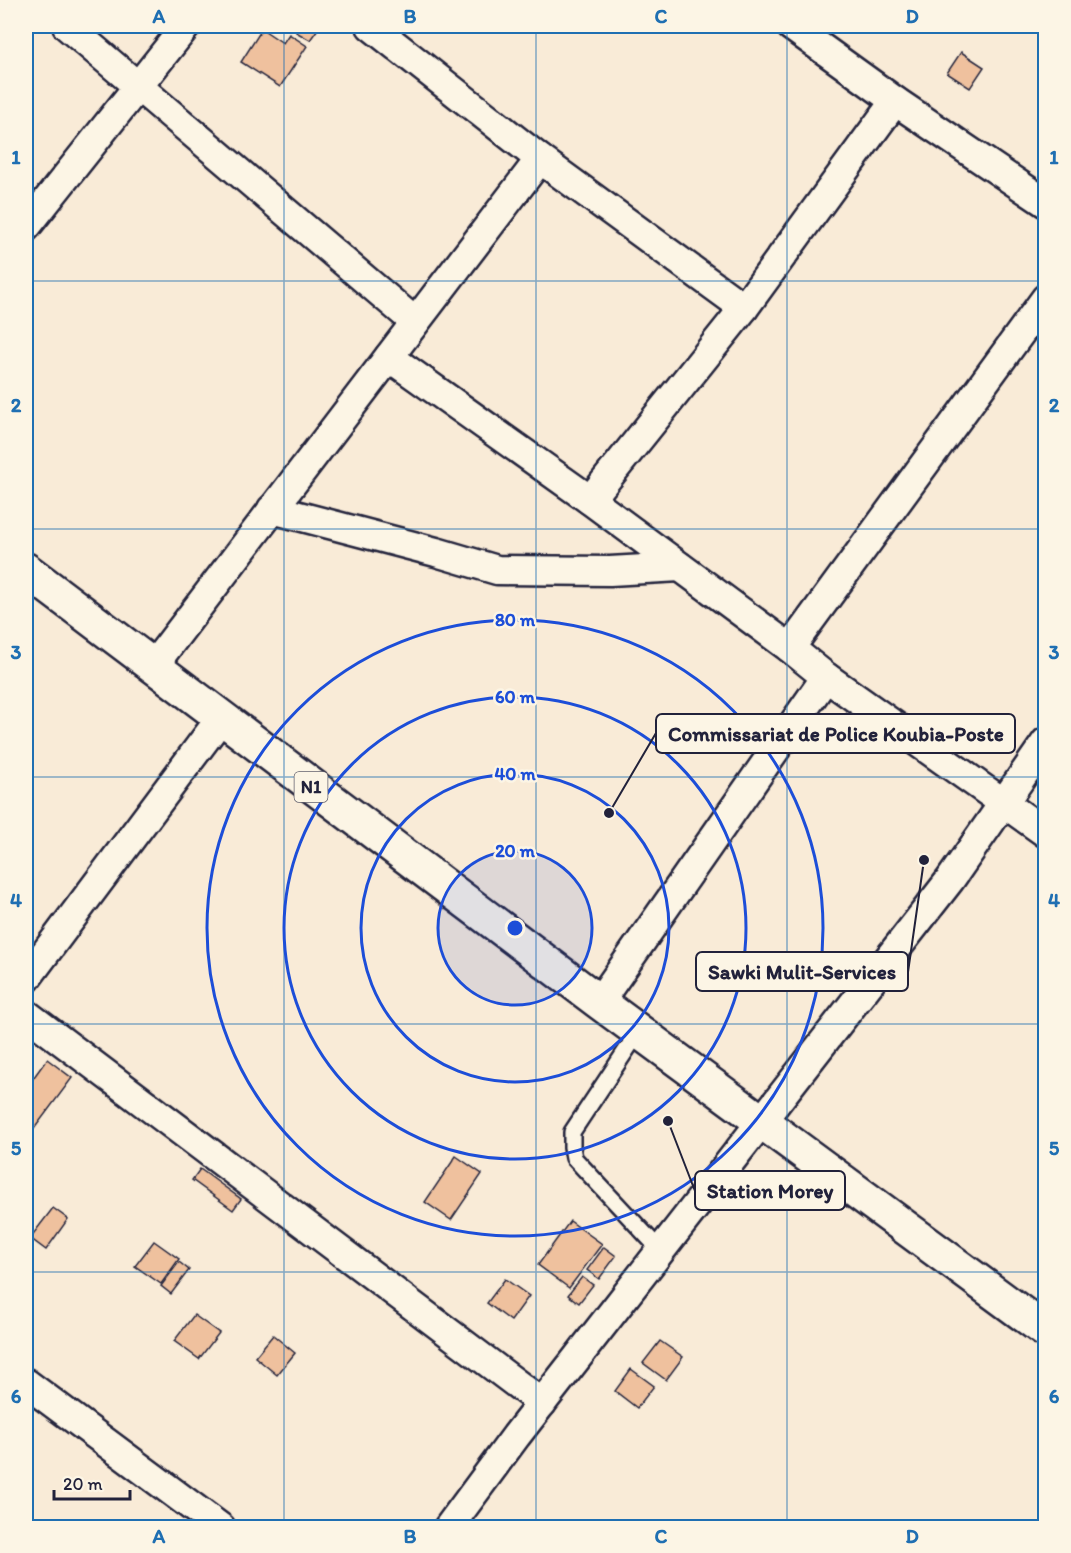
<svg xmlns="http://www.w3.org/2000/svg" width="1071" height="1553" font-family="Itim,sans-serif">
<rect width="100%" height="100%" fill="#f9ebd7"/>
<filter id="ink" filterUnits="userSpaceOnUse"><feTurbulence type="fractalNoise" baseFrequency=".0167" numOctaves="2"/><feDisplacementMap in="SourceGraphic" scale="12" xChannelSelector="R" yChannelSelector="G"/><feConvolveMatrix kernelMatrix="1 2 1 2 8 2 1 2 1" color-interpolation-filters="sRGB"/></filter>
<g filter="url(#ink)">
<!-- building -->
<g fill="#efc19e" stroke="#22223b" stroke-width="1.5">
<polygon points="300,26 320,26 310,40 296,32"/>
<polygon points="262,29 283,43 289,34 307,46 280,87 241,62"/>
<polygon points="961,52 984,67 970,88 947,73"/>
<polygon points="47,1059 72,1078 31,1133 26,1129 26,1088"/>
<polygon points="456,1156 482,1174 451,1220 425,1202"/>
<polygon points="200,1169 241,1199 233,1210 192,1180"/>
<polygon points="53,1208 68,1219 46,1250 30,1238"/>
<polygon points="570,1221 602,1244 569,1288 538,1265"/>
<polygon points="154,1241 179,1259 161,1284 135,1266"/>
<polygon points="604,1247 616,1256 599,1279 587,1270"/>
<polygon points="179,1262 189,1270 171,1294 161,1286"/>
<polygon points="582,1277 593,1285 579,1303 568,1295"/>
<polygon points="505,1279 529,1296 511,1321 487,1303"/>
<polygon points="194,1315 219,1333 199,1359 174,1341"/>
<polygon points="273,1335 295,1353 277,1375 255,1357"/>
<polygon points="660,1341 683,1357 666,1380 643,1363"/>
<polygon points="631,1369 654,1386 637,1408 615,1391"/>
</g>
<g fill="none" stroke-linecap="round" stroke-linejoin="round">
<defs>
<polyline id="service" points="639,1031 572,1132 572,1147 574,1158 661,1251"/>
<g id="minor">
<polyline points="67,26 415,322"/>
<polyline points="371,26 540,159 744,308"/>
<polyline points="791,26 895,101 1046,203"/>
<polyline points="26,227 186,26"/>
<polyline points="389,357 590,500 790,648 826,677 1046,833"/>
<polyline points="590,500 744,308 895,101"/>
<polyline points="272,509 436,552 497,570 610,571 680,567"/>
<polyline points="790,648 1046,298"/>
<polyline points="153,666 540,159"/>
<polyline points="26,979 221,718"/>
<polyline points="599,1002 826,677"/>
<polyline points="26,1014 542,1403"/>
<polyline points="26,1383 221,1528"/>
<polyline points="448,1528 516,1436 950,880 1046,742"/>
</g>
<polyline id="primary" points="26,570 599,1002 1046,1331"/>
</defs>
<!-- service casing -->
<use href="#service" stroke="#22223b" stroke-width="20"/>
<!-- minor casing -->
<use href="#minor" stroke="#22223b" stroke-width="33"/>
<!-- primary casing -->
<use href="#primary" stroke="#22223b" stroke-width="38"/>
<!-- service -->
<use href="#service" stroke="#fcf5e5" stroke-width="15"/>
<!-- minor -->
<use href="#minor" stroke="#fcf5e5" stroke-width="28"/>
<!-- primary -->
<use href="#primary" stroke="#fcf5e5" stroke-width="33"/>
</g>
</g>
<!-- grid -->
<path fill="none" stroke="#1f6fb2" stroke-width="1.5" stroke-opacity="0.55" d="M284,26V1528M536,26V1528M787,26V1528M26,281H1046M26,529H1046M26,777H1046M26,1024H1046M26,1272H1046"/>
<!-- distance rings -->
<circle cx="515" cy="928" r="77" fill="#1d4ed8" fill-opacity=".12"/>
<g fill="none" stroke="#1d4ed8" stroke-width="3">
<circle cx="515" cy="928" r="77"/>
<circle cx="515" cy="928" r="154"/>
<circle cx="515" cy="928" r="231"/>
<circle cx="515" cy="928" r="308"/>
</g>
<g text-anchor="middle" stroke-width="5" stroke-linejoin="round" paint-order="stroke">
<!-- shield labels -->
<rect fill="#fcf5e5" stroke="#63616e" stroke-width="1.5" x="294.5" y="772" width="33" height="30" rx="4.5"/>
<g font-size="18" font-weight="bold" fill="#22223b">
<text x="311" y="793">N1</text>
</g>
</g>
<circle cx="515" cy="928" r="9" fill="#1d4ed8" stroke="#fcf5e5" stroke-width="3"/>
<g font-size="18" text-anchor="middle" font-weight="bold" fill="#1d4ed8" stroke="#fcf5e5" stroke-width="5" stroke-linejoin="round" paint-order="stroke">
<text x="515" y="626">80 m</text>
<text x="515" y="703">60 m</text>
<text x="515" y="780">40 m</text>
<text x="515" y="857">20 m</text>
</g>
<!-- callouts -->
<path fill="none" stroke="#22223b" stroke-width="2" d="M609 813L656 733M924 860L908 972M668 1121L695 1191"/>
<g fill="#22223b" stroke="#fcf5e5" stroke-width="2">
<circle cx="609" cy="813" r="6"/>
<circle cx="924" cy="860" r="6"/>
<circle cx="668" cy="1121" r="6"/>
</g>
<g fill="#fcf5e5" stroke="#22223b" stroke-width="2">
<rect x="656" y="714" width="359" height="39" rx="6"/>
<rect x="696" y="952" width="212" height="39" rx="6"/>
<rect x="695" y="1171" width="150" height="39" rx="6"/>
</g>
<g font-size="21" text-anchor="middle" font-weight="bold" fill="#22223b">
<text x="836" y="741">Commissariat de Police Koubia-Poste</text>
<text x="802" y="979">Sawki Mulit-Services</text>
<text x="770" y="1198">Station Morey</text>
</g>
<!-- margin -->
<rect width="1071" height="1553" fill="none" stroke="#fcf5e5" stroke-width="66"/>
<!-- scale -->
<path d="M54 1490v9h76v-9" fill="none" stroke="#22223b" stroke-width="3"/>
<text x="63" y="1490" font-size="18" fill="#22223b" stroke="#fcf5e5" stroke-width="4.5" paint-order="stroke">20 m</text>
<rect x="33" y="33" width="1005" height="1487" fill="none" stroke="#1f6fb2" stroke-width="2"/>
<g font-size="20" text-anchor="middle" font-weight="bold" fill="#1f6fb2">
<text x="159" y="23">A</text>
<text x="410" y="23">B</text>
<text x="661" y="23">C</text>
<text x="912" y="23">D</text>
<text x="16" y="164">1</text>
<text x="1054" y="164">1</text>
<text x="16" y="412">2</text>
<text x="1054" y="412">2</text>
<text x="16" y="659">3</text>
<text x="1054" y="659">3</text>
<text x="16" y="907">4</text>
<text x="1054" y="907">4</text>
<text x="16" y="1155">5</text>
<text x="1054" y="1155">5</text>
<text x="16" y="1403">6</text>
<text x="1054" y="1403">6</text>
<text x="159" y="1543">A</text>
<text x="410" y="1543">B</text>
<text x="661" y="1543">C</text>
<text x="912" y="1543">D</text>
</g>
</svg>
